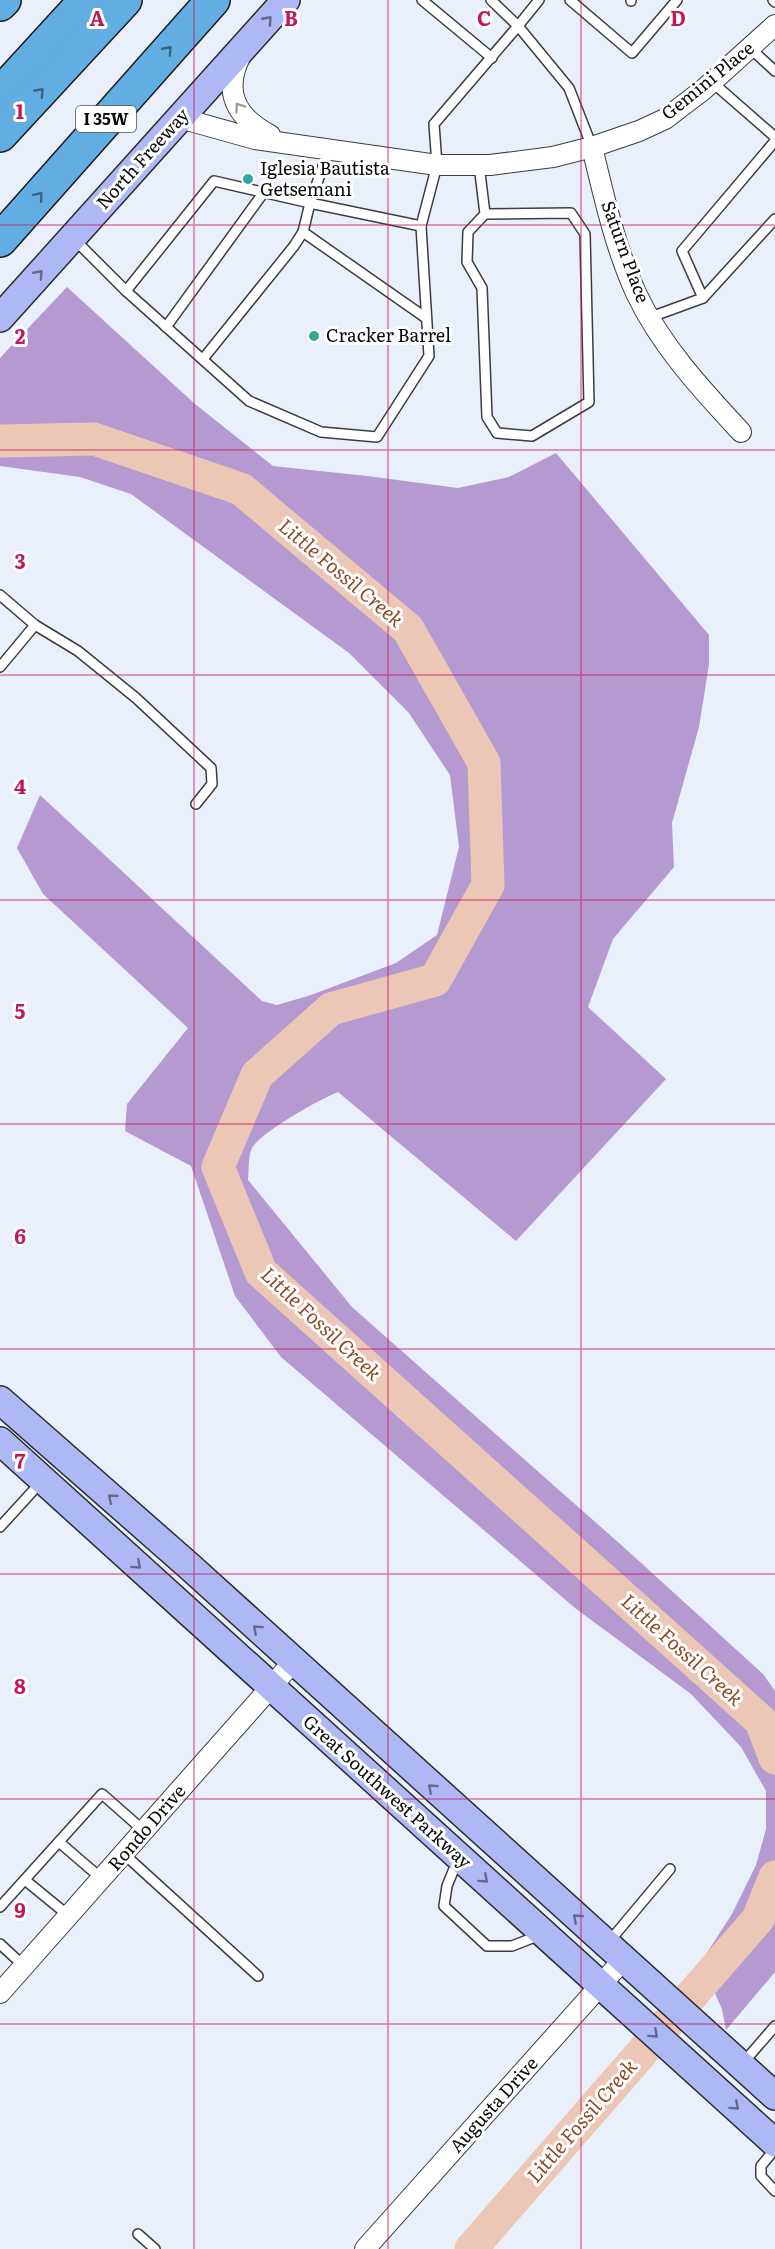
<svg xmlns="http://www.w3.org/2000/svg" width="775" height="2249" font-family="Literata,serif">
<rect width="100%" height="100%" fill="#eaeffc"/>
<!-- forest -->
<path fill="#b59ad1" d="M67,287L195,404L273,466L367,476L458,488L509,477L556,453L709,635V664L699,727L672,823L674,867L613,939L588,1007L666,1079L516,1241L338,1092C320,1099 261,1132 252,1148C248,1156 249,1171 248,1180L352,1307L628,1551L763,1674L775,1691V1972L726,2030L722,2009L701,1962L732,1914L756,1865L766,1829V1791L741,1747L691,1694L575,1608L281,1357L235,1296L191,1166L125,1131L127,1104L188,1028L43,894L17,848L40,795L262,1001L277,1005L311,995L396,963L437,935L459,847L450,775L409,713L349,653L131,494L80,477L0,466V358Z"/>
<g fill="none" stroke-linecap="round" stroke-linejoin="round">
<!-- river -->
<g stroke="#edc7b5" stroke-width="33">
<polyline points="0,441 94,439 241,489 408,629 484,763 488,885 435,980 331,1009 257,1075 218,1167 261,1272 761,1721 775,1758"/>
<polyline points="471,2249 758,1919 775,1877"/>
</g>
<defs>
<g id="lane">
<polyline points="422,0 492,58"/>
<polyline points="491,0 518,26 539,0"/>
<polyline points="570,0 632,53 677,0"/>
<polyline points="773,0 775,2"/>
<polyline points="631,1 631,0"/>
<polyline points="750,48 775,71"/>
<polyline points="712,82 775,137"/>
<polyline points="479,165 485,214 468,232 467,262 482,288 487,417 497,433 532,436 589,402 585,234 571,213 485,214"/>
<polyline points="303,232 426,318"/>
<polyline points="74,239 126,291 214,181 310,203 329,149"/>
<polyline points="126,291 249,401 321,432 377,437 429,356 421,226 437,165 434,124 518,26 569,88 592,147"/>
<polyline points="703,298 682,251 775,141"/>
<polyline points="651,317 703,298 775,219"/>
<polyline points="166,327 264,192"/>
<polyline points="203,359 294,246 303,232 310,203 421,226"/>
<polyline points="0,595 35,625 78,651 136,698 211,768 212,784 196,804"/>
<polyline points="0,667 35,625"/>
<polyline points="0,1527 41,1482"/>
<polyline points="59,1842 102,1879"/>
<polyline points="124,1854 258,1976"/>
<polyline points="458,1859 447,1886 444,1906 487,1946 512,1946 540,1935"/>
<polyline points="25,1880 69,1916"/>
<polyline points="0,1907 102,1794 144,1831"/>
<polyline points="608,1943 670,1869"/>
<polyline points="0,1944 25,1967"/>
<polyline points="743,2063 775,2026"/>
<polyline points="775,2149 761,2166 761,2176 775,2191"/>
<polyline points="138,2234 155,2249"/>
</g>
<g id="street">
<path d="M241,55C222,92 236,117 270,135"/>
<polyline points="180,118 255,139 437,165 490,165 553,157 592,147 639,131 665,119 703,90 775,25"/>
<path d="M592,147C604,197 615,247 636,293C661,346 702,390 741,432"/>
<polyline points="0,1993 293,1662"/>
<polyline points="365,2249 623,1960"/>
</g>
<g id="secondary">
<polyline points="0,318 286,0"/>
<polyline points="0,1400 189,1566 775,2096"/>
<polyline points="0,1441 775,2143"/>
</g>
<g id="highway">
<polyline points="0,4 4,0"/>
<polyline points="0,94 86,0"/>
<polyline points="0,135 125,0"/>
<polyline points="0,240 213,0"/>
</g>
</defs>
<!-- lane casing -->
<use href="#lane" stroke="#3d3d3d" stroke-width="12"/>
<!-- street casing -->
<use href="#street" stroke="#3d3d3d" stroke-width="22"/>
<!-- secondary casing -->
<use href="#secondary" stroke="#2c2c2c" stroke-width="30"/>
<!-- highway casing -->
<use href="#highway" stroke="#1b1b1b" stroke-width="36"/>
<!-- lane -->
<use href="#lane" stroke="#fff" stroke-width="9"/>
<!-- street -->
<use href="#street" stroke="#fff" stroke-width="20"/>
<!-- secondary -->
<use href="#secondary" stroke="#adb8f5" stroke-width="27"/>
<!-- highway -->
<use href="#highway" stroke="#62aee2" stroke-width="33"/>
</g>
<!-- one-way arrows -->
<defs><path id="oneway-chevron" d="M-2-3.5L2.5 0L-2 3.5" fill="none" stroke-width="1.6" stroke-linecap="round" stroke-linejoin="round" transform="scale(1.5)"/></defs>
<g stroke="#646a8b">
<use href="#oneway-chevron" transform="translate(268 20) rotate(-48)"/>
<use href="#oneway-chevron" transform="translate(39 274) rotate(-48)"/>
<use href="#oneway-chevron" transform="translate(112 1498) rotate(-139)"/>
<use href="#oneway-chevron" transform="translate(137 1565) rotate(42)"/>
<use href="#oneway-chevron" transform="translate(257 1629) rotate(-138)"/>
<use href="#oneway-chevron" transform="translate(432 1788) rotate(-138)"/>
<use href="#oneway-chevron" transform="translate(484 1879) rotate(42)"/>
<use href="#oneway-chevron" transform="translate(577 1918) rotate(-138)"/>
<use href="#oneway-chevron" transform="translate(654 2034) rotate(42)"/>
<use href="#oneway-chevron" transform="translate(735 2106) rotate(42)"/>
</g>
<g stroke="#3a6481">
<use href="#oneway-chevron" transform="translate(168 50) rotate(-48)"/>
<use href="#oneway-chevron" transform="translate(40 92) rotate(-47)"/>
<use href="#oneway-chevron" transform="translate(39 196) rotate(-49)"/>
</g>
<use stroke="#9d9d9d" href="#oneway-chevron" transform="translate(239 107) rotate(-125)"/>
<!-- grid -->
<path fill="none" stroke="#c2185b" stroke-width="1.5" stroke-opacity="0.55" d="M194,0V2249M388,0V2249M581,0V2249M0,225H775M0,450H775M0,675H775M0,900H775M0,1124H775M0,1349H775M0,1574H775M0,1799H775M0,2024H775"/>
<!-- markers -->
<g fill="#34a89c" stroke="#fff" stroke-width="2">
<circle cx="248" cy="179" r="6"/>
<circle cx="314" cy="336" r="6"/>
</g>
<g text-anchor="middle" stroke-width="6" stroke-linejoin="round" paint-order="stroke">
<!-- shield labels -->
<rect fill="#fff" stroke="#545454" stroke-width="1.5" x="76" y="106" width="60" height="26" rx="4.5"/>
<g font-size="16" font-weight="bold" fill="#0a0a0a">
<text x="106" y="125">I 35W</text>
</g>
<!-- street labels -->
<g font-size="18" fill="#0a0a0a" stroke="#fff">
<text transform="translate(708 81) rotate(-39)" y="6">Gemini Place</text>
<text transform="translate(143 159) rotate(-48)" y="6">North Freeway</text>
<text transform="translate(625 252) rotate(70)" y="6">Saturn Place</text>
<text transform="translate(387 1792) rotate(42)" y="6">Great Southwest Parkway</text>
<text transform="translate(147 1828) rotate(-49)" y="6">Rondo Drive</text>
<text transform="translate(494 2105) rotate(-48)" y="6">Augusta Drive</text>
</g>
<!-- poi labels -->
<g font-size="18" fill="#0a0a0a" stroke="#fff" text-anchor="start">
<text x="260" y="175">Iglesia Bautista<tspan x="260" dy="21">Getsemani</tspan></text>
<text x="326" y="342">Cracker Barrel</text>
</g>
<!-- water labels -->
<g font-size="20" font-style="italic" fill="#8b4c24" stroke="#fff">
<text transform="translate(341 573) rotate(40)" y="7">Little Fossil Creek</text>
<text transform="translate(321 1324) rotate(43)" y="7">Little Fossil Creek</text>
<text transform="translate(682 1650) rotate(42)" y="7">Little Fossil Creek</text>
<text transform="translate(582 2121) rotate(-49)" y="7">Little Fossil Creek</text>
</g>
</g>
<g font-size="20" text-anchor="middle" font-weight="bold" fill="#c2185b" stroke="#fff" stroke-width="6" stroke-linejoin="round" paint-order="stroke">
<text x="97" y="26">A</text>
<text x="291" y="26">B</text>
<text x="484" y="26">C</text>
<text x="678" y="26">D</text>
<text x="20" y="119">1</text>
<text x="20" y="344">2</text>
<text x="20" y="569">3</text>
<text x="20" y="794">4</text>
<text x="20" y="1019">5</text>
<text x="20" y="1244">6</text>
<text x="20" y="1469">7</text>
<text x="20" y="1694">8</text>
<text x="20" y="1918">9</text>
</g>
</svg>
